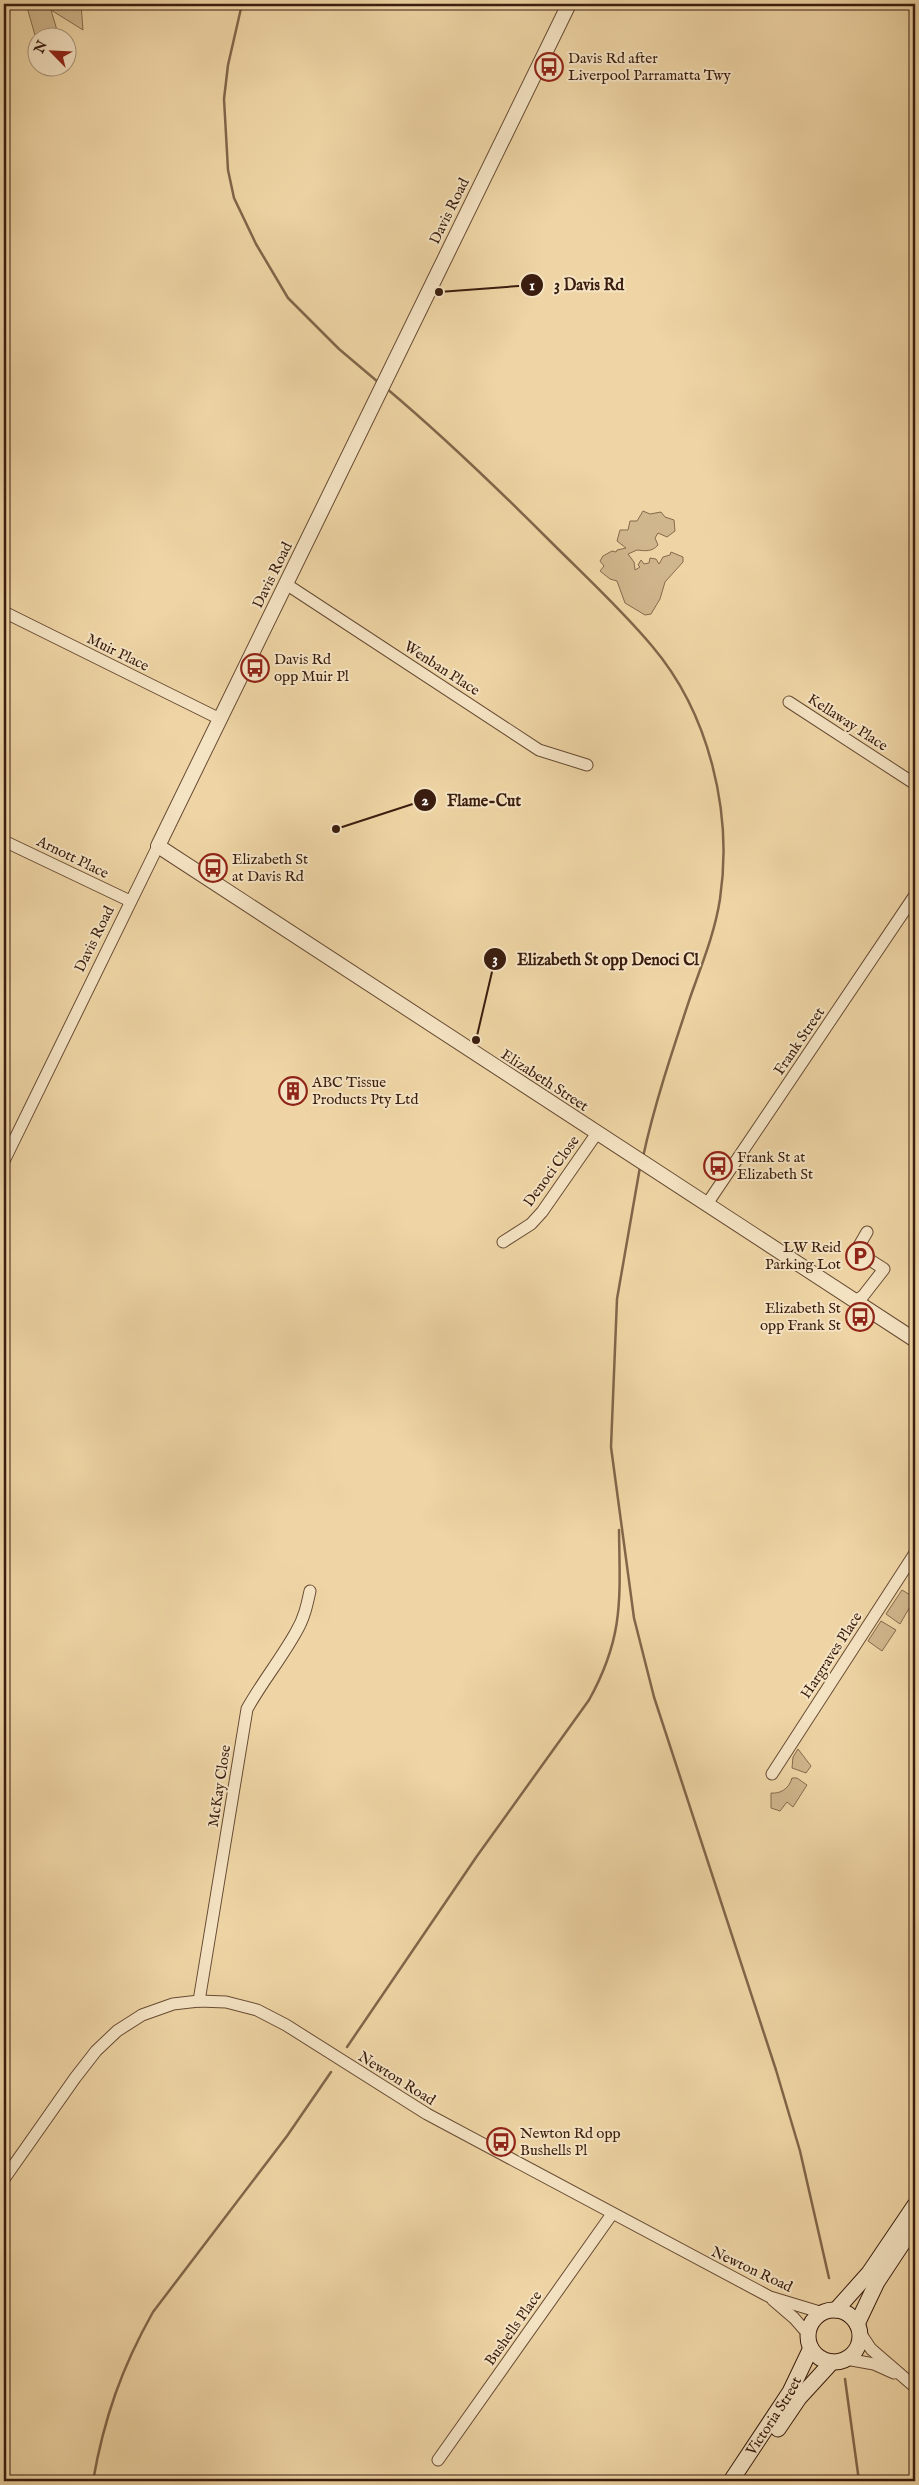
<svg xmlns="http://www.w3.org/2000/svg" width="919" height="2485" font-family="'IM FELL English',serif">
<rect width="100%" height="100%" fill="#efd5a5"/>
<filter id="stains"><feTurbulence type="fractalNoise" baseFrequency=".004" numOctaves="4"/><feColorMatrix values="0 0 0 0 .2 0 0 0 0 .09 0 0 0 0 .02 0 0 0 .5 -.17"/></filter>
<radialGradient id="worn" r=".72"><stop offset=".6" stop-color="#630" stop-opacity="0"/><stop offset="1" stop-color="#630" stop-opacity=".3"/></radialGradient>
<!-- green -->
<g fill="#d0b68c" stroke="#856a4e">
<polygon points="26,4 81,4 83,30 51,10 59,37 38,38 37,42"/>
<path d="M643,511L650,514L661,512L665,517L674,520L675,531L667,537L658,533L655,538L658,545C652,552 645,551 637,550L628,554L634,562L635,570L640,567L638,565L641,560L644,564L649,563L650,558L656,559L659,564L663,557L670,555L671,552L683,557V562L665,582L660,599L651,614L645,615L625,603L617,581L610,579L600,571L604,566L600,561L603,556L612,551L616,552L617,550L626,548L617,541L620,530H628L630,521H637Z"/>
<polygon points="902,1590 915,1598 900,1624 886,1614"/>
<polygon points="881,1621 896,1630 882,1651 868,1641"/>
<polygon points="798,1749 811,1766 806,1773 792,1768 793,1757"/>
<path d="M792,1778H797L807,1785L793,1807L787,1802L780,1811L771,1808V1793C780,1794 789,1789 792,1778Z"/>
</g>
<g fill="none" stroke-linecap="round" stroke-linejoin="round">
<!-- stream -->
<g stroke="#81664a" stroke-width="2.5">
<polyline points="242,4 228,65 224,99 228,170 234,198 256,244 288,298 339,349 378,382"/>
<path d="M386,388C443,436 498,489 550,541C584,575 621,609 652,646C709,713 733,812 720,899C715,932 702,964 691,995C673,1049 655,1102 643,1157"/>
<polyline points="640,1167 617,1299 611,1447 634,1618 654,1697 776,2070 800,2151 829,2278"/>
<path d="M347,2047L477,1856L589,1700C624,1637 620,1599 619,1530"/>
<polyline points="845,2379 859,2481"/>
<path d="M93,2481C104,2418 122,2367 153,2312L287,2136L331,2072"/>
</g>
<defs>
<g id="minor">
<polyline points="286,584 539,750 587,765"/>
<polyline points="4,612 220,719"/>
<polyline points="789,702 915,784"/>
<polyline points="4,841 130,901"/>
<polyline points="4,1161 158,846"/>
<polyline points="707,1204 915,895"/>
<polyline points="503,1242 531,1224 542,1212 597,1133"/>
<polyline points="855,1301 863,1296 884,1269 856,1251 867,1232"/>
<polyline points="772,1774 915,1553"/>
<path d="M199,2001L247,1709C262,1682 281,1659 296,1632C304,1619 307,1605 310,1591"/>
<polyline points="4,2179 75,2078 96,2051 117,2031 142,2015 173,2004 199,2001 226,2002 257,2010 286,2025 427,2114 770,2297 823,2313"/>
<polyline points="773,2300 794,2318 808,2334"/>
<polyline points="859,2331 871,2349 915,2387"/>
<polyline points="846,2359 874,2364 894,2373"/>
<polyline points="438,2460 612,2214"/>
</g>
<polyline id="tertiary" points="569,4 158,846 915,1340"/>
<g id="secondary">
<polyline points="836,2310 869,2273 915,2205"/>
<circle cx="834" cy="2336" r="26"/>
<polyline points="857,2324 877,2282 912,2229"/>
<polyline points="778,2429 799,2398 832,2362"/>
<path id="s1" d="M731,2481L790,2392L811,2348"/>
</g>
</defs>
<!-- minor casing -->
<use href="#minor" stroke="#674b34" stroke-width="13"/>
<!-- tertiary casing -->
<use href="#tertiary" stroke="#674b34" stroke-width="16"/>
<!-- secondary casing -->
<use href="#secondary" stroke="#3a1d0f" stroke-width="17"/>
<!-- minor -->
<use href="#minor" stroke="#f5e4c4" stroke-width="11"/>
<!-- tertiary -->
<use href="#tertiary" stroke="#f5e4c4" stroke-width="14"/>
<!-- secondary -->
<use href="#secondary" stroke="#f5e4c4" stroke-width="15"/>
</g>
<!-- icons -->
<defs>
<symbol id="bus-ring" viewBox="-11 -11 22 22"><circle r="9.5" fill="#f5e4c4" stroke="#8f2418" stroke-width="1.5"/><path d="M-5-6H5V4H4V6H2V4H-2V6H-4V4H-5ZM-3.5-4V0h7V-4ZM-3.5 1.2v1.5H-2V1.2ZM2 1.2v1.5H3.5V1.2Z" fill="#8f2418"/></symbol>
<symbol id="building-ring" viewBox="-11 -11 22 22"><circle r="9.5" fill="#f5e4c4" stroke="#8f2418" stroke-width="1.5"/><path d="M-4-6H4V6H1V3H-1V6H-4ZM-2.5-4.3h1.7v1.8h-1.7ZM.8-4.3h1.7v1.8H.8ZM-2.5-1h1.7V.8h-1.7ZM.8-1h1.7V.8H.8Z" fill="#8f2418"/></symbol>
<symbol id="parking-ring" viewBox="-11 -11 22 22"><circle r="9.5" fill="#f5e4c4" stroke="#8f2418" stroke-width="1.5"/><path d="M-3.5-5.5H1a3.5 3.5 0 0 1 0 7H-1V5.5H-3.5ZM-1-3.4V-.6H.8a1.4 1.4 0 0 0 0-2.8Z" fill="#8f2418"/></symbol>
</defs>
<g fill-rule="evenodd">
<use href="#bus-ring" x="533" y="51" width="32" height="32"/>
<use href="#bus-ring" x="239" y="652" width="32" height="32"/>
<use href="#bus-ring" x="197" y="852" width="32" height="32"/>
<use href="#building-ring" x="277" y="1075" width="32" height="32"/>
<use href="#bus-ring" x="702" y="1150" width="32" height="32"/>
<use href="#parking-ring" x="844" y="1240" width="32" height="32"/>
<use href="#bus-ring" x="844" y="1301" width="32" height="32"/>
<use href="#bus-ring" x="485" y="2126" width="32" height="32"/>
</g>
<g text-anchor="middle" stroke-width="4" stroke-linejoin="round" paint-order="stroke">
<!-- poi labels -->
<g font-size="15" fill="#3a1d0f" stroke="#f5e4c4" text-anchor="start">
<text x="568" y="63">Davis Rd after<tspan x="568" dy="17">Liverpool Parramatta Twy</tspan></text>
<text x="274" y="664">Davis Rd<tspan x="274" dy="17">opp Muir Pl</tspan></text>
<text x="232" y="864">Elizabeth St<tspan x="232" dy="17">at Davis Rd</tspan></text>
<text x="312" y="1087">ABC Tissue<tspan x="312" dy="17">Products Pty Ltd</tspan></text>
<text x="737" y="1162">Frank St at<tspan x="737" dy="17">Elizabeth St</tspan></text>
<text x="841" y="1252" text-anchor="end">LW Reid<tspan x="841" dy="17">Parking Lot</tspan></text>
<text x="841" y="1313" text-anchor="end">Elizabeth St<tspan x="841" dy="17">opp Frank St</tspan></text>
<text x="520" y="2138">Newton Rd opp<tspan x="520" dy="17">Bushells Pl</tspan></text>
</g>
<!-- street labels -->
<g font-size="15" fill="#3a1d0f" stroke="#f5e4c4">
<text transform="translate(449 211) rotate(-64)" y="5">Davis Road</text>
<text transform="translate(272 575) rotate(-64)" y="5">Davis Road</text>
<text transform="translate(118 652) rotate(26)" y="5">Muir Place</text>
<text transform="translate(442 668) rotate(33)" y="5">Wenban Place</text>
<text transform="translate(848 722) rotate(33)" y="5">Kellaway Place</text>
<text transform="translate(73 857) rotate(26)" y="5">Arnott Place</text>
<text transform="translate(94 939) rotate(-64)" y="5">Davis Road</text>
<text transform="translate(799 1041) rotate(-56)" y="5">Frank Street</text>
<text transform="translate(545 1080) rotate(33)" y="5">Elizabeth Street</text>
<text transform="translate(551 1171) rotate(-54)" y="5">Denoci Close</text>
<text transform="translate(831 1655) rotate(-57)" y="5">Hargraves Place</text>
<text transform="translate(219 1786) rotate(-81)" y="5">McKay Close</text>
<text transform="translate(397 2078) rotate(32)" y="5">Newton Road</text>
<text transform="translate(752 2269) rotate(25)" y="5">Newton Road</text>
<text transform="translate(513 2328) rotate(-55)" y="5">Bushells Place</text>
<text dy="5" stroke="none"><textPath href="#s1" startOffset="78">Victoria Street</textPath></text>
</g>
</g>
<!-- callouts -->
<path fill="none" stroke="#3a1d0f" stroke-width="2" d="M439 292L532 285M336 829L425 800M476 1040L495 959"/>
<g fill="#3a1d0f" stroke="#f5e4c4" stroke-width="2">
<circle cx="439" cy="292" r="5"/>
<circle cx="336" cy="829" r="5"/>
<circle cx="476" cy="1040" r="5"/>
<circle cx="532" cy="285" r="12"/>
<circle cx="425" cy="800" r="12"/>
<circle cx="495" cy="959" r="12"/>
</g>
<g font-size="15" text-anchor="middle" font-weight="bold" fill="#fff">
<text x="532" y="290">1</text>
<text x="425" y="805">2</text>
<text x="495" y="964">3</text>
</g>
<g font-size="16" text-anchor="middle" font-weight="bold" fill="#3a1d0f" stroke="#f5e4c4" stroke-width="4" stroke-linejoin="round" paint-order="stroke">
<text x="589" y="290">3 Davis Rd</text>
<text x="484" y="806">Flame-Cut</text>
<text x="608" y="965">Elizabeth St opp Denoci Cl</text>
</g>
<!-- margin -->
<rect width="919" height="2485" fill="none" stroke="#efd5a5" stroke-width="20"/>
<rect x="5" y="5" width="909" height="2475" fill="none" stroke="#3a1d0f" stroke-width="2.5"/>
<rect x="10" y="10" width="899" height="2465" fill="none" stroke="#3a1d0f"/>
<!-- north arrow -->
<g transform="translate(52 52) rotate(294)"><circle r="24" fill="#f5e4c4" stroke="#aa947c"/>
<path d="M0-4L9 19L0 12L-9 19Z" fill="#8f2418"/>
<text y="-8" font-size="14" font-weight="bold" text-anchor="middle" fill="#3a1d0f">N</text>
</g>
<rect width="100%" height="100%" filter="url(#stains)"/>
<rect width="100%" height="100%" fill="url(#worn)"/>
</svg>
